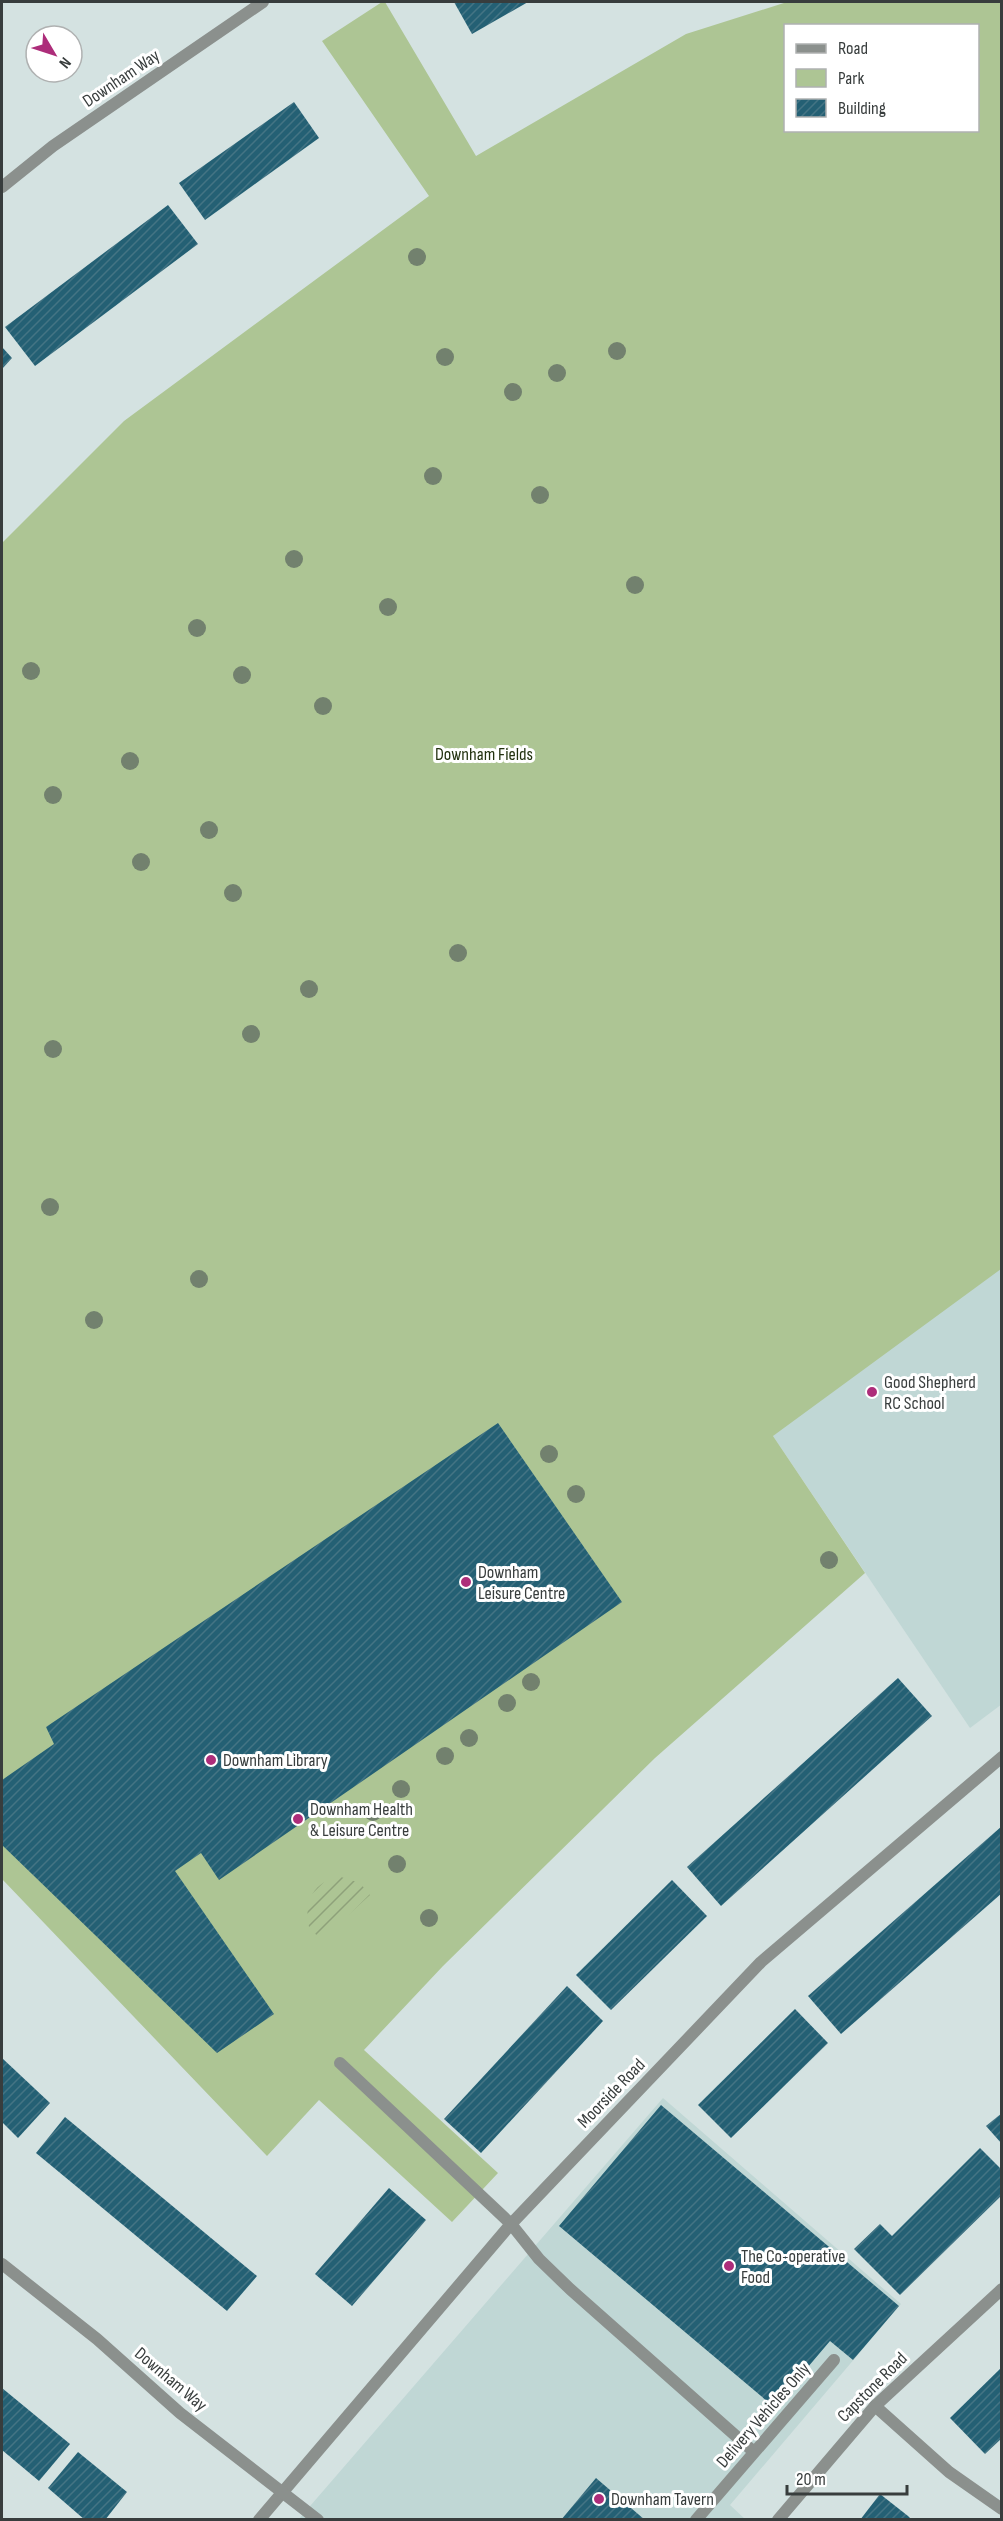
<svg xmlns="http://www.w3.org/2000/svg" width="1003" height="2521" font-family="'Sofia Sans Condensed',sans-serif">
<defs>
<pattern id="garden-furrows" width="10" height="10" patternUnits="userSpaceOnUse" patternTransform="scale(1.5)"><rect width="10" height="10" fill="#adc594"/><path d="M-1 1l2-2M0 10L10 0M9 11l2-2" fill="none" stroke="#8ea17a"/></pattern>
<pattern id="building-hatch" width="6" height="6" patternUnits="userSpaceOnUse" patternTransform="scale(1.5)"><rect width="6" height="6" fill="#246074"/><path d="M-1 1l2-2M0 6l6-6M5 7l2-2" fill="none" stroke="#447484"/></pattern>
</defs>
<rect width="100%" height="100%" fill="#d4e2e1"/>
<!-- built -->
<g fill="#c0d7d5">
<polygon points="1001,973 1002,1704 970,1728 773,1436"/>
<polygon points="663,2098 901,2304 730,2505 745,2519 298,2520"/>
</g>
<!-- green -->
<path fill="#adc594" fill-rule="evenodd" d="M382,2H385L476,156L686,34L787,2H1001V1269L773,1436L865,1573L655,1758L443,1966L364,2050L498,2173L452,2222L319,2100L267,2156L2,1879V543L124,421L429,196L322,41ZM786,26H978V130H786Z"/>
<!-- garden -->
<path fill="url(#garden-furrows)" d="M341,1877L360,1883L370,1895L321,1940L309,1927C303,1902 314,1880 341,1877Z"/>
<!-- building -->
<g fill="url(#building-hatch)">
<polygon points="454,2 528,2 472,34"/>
<polygon points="294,102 319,138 205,220 179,183"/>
<polygon points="168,205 198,244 35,366 5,327"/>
<polygon points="2,347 12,358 2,369"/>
<polygon points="498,1423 622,1602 219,1880 201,1853 175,1871 274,2014 217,2053 2,1845 2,1780 54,1744 46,1727"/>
<polygon points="898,1678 932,1716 721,1906 687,1867"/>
<polygon points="1002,1826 1002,1893 841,2034 808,1996"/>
<polygon points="672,1880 707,1916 611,2010 576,1975"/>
<polygon points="567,1986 603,2021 481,2153 444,2119"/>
<polygon points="795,2009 828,2043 731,2138 698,2105"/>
<polygon points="2,2058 50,2103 18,2138 2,2122"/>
<polygon points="661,2105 899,2306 853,2360 830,2341 774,2407 559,2226"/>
<polygon points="1002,2113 1002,2144 986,2126"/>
<polygon points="65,2117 257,2276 227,2311 36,2153"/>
<polygon points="980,2148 1002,2170 1002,2195 900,2295 854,2249 880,2224 892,2236"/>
<polygon points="389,2188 426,2220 352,2306 315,2274"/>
<polygon points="1002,2367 1002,2438 985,2454 950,2418"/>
<polygon points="2,2388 70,2444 39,2481 2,2450"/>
<polygon points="78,2452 127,2492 105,2520 85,2520 48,2488"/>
<polygon points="596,2478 645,2520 561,2520"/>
<polygon points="880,2494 908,2516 912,2520 860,2520"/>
</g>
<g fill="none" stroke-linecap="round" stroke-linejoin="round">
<!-- service -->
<g stroke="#8b908d" stroke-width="12">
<polyline points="340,2063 511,2224 539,2259 570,2289 754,2452"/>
<polyline points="696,2520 834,2360"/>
</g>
<!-- minor -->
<g stroke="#8b908d" stroke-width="12">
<polyline points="875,2406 949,2472 1002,2509"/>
<polyline points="259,2520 511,2224 761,1962 1002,1757"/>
<polyline points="778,2520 875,2406 1002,2289"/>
</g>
<!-- tertiary -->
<g stroke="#8b908d" stroke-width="12">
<polyline points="2,187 53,146 263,2"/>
<polyline points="2,2264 97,2339 180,2413 318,2520"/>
</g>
</g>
<!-- trees -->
<g fill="#72816e">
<circle cx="417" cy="257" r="9"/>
<circle cx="617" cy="351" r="9"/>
<circle cx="445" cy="357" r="9"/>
<circle cx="557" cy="373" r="9"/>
<circle cx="513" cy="392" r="9"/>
<circle cx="433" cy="476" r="9"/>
<circle cx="540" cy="495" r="9"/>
<circle cx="294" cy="559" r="9"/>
<circle cx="635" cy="585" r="9"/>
<circle cx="388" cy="607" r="9"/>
<circle cx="197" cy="628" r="9"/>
<circle cx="31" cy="671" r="9"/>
<circle cx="242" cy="675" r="9"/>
<circle cx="323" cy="706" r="9"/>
<circle cx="130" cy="761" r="9"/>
<circle cx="53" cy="795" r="9"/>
<circle cx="209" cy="830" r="9"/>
<circle cx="141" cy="862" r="9"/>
<circle cx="233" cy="893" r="9"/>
<circle cx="458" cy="953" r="9"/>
<circle cx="309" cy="989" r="9"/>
<circle cx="251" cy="1034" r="9"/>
<circle cx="53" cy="1049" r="9"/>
<circle cx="50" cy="1207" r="9"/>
<circle cx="199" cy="1279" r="9"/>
<circle cx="94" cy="1320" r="9"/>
<circle cx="549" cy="1454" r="9"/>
<circle cx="576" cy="1494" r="9"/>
<circle cx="829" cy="1560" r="9"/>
<circle cx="531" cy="1682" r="9"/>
<circle cx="507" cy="1703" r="9"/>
<circle cx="469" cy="1738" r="9"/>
<circle cx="445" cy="1756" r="9"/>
<circle cx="401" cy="1789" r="9"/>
<circle cx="373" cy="1812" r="9"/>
<circle cx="397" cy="1864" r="9"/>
<circle cx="429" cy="1918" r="9"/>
</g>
<!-- markers -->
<g fill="#ad2d7a" stroke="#fff" stroke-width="2">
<circle cx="872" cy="1392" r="6"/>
<circle cx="466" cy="1582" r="6"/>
<circle cx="211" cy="1760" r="6"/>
<circle cx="298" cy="1819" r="6"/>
<circle cx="729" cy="2266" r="6"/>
<circle cx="599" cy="2499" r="6"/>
</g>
<g text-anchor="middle" stroke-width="6" stroke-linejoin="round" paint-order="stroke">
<!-- street labels -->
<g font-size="18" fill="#383d3d" stroke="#fff">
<text transform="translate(121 78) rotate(-34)" y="6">Downham Way</text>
<text transform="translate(611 2093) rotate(-46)" y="6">Moorside Road</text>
<text transform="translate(171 2379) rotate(40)" y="6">Downham Way</text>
<text transform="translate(872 2387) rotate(-45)" y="6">Capstone Road</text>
<text transform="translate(763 2415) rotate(-49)" y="6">Delivery Vehicles Only</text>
</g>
<!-- park labels -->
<g font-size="18" fill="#22310f" stroke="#fff">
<text x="484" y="760">Downham Fields</text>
</g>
<!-- poi labels -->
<g font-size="18" fill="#383d3d" stroke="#fff" text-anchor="start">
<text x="884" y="1388">Good Shepherd<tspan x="884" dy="21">RC School</tspan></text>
<text x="478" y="1578">Downham<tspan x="478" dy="21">Leisure Centre</tspan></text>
<text x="223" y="1766">Downham Library</text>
<text x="310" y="1815">Downham Health<tspan x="310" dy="21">&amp; Leisure Centre</tspan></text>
<text x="741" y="2262">The Co-operative<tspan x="741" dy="21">Food</tspan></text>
<text x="611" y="2505">Downham Tavern</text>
</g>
</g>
<!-- border -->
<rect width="1003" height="2521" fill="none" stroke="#383d3d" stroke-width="6"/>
<!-- legend -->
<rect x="784" y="24" width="195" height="108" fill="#ffffff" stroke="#afb1b1" stroke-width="1.5"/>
<rect x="796" y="44" width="30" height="9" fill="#8b908d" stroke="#afb1b1" stroke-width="1.5"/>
<text x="838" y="54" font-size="18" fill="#383d3d">Road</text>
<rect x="796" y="69" width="30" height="18" fill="#adc594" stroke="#afb1b1" stroke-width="1.5"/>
<text x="838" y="84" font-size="18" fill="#383d3d">Park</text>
<rect x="796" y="99" width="30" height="18" fill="url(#building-hatch)" stroke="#afb1b1" stroke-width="1.5"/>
<text x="838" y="114" font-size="18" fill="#383d3d">Building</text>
<!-- north arrow -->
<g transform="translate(54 54) rotate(129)"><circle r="28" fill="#ffffff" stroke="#afb1b1" stroke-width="1.5"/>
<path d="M0-4.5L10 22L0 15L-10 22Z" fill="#ad2d7a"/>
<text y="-9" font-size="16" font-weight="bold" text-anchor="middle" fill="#383d3d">N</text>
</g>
<!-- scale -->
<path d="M787 2485v9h120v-9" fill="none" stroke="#383d3d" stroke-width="3"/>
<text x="796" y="2485" font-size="18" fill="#383d3d" stroke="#ffffff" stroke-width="4.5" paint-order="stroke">20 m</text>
</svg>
